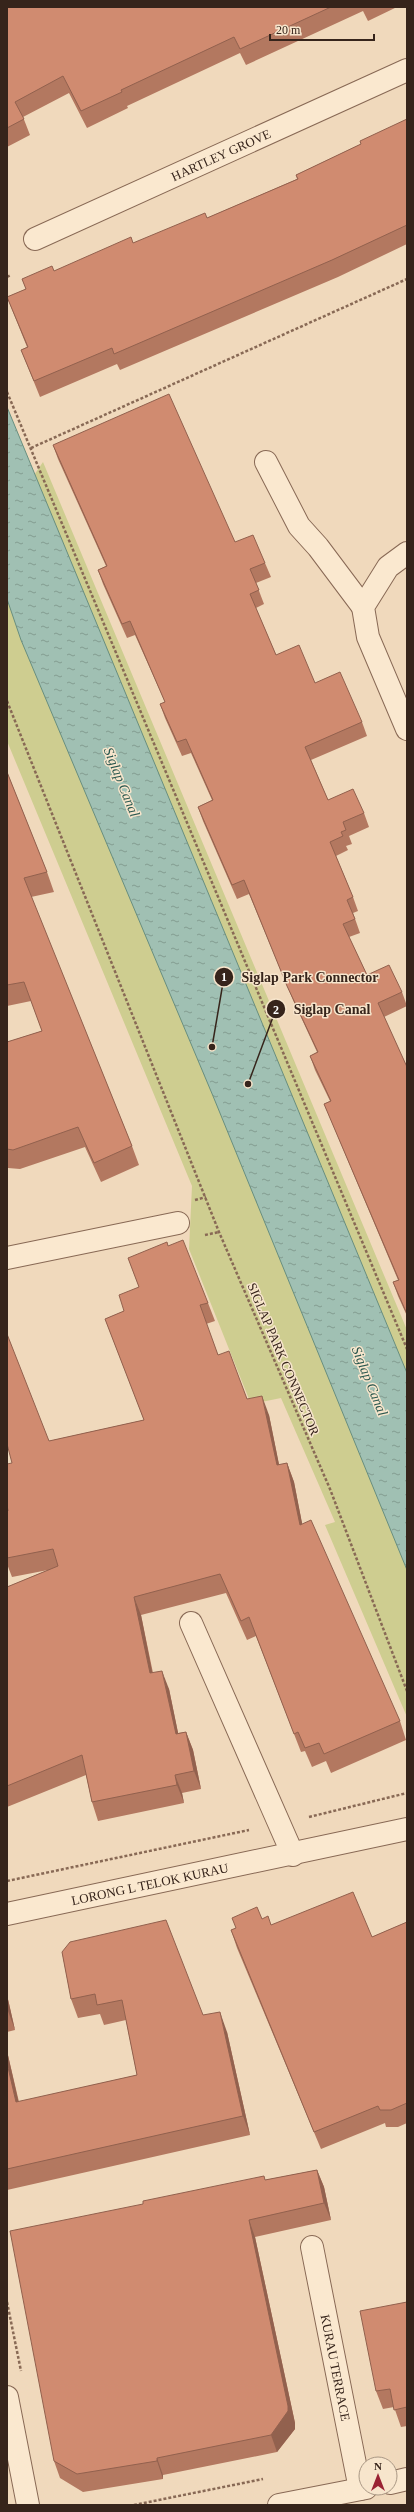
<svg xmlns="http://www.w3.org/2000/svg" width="414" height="2512" font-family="Georgia,serif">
<defs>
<pattern id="water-ripples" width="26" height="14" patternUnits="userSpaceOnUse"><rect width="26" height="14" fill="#a0c0b3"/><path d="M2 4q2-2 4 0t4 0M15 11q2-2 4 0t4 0" fill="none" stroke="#839c91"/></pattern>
</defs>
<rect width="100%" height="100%" fill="#f0d9bc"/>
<!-- park -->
<polygon fill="#cecd90" points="43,462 407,1330 407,1717 325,1525 335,1522 281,1398 251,1404 189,1249 192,1186 7,741 7,515"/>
<!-- water -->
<polygon fill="url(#water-ripples)" stroke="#688e7f" points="7,407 407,1373 407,1570 213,1096 21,640 7,599"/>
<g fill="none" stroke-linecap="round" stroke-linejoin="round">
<defs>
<g id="minor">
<path id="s1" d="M35,239L407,70"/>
<polyline points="266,462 299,526 318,547 363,607"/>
<polyline points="407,553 388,567 363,607 368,637 407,729"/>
<polyline points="7,1258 178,1223"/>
<polyline points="191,1623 293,1855"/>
<path id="s2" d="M7,1914L407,1829"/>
<path id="s3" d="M312,2247L360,2489"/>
<polyline points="7,2397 28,2505"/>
<polyline points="390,2483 407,2479"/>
<polyline points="279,2505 366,2488"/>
</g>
</defs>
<!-- minor casing -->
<use href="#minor" stroke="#886955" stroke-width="24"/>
<!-- path -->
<g stroke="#886955" stroke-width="2.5" stroke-dasharray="3 2" stroke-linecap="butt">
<polyline points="7,277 11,275"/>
<polyline points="7,392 407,1349"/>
<polyline points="31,448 407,279"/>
<polyline points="7,701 219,1232 330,1489 407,1691"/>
<polyline points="195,1200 206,1197"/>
<polyline points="205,1235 219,1232"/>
<polyline points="309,1817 407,1793"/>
<polyline points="7,1881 249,1830"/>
<polyline points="7,2302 21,2371"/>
<polyline points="134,2505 263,2479"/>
</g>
<!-- minor -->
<use href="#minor" stroke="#fae8cf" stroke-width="22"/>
</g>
<!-- wall -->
<g fill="#b37860">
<polygon points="7,7 397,7 368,21 363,11 246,65 240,53 127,106 128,108 87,128 69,93 23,117 30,135 7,147"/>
<polygon points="407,119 407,244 338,277 120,370 117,364 40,397 21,350 27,347 7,297 26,289 22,279 54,271 133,243 207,218 297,179 296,175 361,144"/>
<polygon points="53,445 235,542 265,563 271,577 256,583 264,604 256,608 276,655 315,683 362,722 367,736 311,760 328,800 364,813 369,827 349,836 352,844 346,846 348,850 336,856 353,897 358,911 353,913 360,933 349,937 367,975 402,992 407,1006 384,1017 407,1067 407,1316 398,1296 393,1282 398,1280 330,1118 324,1104 330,1101 315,1070 310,1056 317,1052 293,1000 249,894 237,899 203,821 198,807 212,800 191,753 182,756 165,718 160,704 165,702 135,635 127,638 103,584 98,570 106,566 58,459"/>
<polygon points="7,772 47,872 54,892 31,897 132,1146 139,1165 101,1182 85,1147 20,1169 8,1168 7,1167 7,1042 42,1031 31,1001 7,1006"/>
<polygon points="168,1246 208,1303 215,1321 206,1324 218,1355 247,1399 269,1415 279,1465 287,1463 294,1482 302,1524 400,1721 406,1740 331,1773 326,1761 312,1767 305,1751 301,1752 256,1636 247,1640 226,1593 141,1615 153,1673 169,1689 178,1733 186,1732 193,1750 201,1789 182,1793 184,1803 98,1821 92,1802 86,1775 7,1807 7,1587 48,1570 12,1577 7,1564 8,1511 12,1463 49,1441 144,1420 105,1319 124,1311 139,1287 128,1258"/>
<polygon points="262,1919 271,1925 372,1937 407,1922 407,2123 398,2127 386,2127 385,2123 321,2149 237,1948 231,1930"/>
<polygon points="62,1952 203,2015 227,2032 250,2135 7,2190 7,2051 19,2102 137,2075 126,2020 104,2025 100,2014 78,2018 71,1999"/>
<polygon points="7,1995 15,2030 7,2032"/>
<polygon points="317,2170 324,2187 331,2220 255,2237 295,2423 295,2429 277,2452 163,2475 163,2479 83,2492 60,2478 54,2461 265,2180"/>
<polygon points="407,2302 407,2426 401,2427 394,2407 383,2409 376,2391"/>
</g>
<!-- shaded-wall -->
<g fill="#92614e">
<polygon points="262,1396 269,1415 283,1484 277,1465"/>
<polygon points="287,1463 294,1482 306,1543 300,1525"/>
<polygon points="134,1597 141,1615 156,1692 150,1673"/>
<polygon points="162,1671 169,1689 182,1752 176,1734"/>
<polygon points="186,1732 193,1750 201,1789 194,1771"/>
<polygon points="175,1775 182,1793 184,1803 177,1785"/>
<polygon points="7,1995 15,2030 8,2011 7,2007"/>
<polygon points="220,2012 227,2032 250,2135 243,2116"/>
<polygon points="7,2051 23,2122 16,2102 7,2063"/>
<polygon points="317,2170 324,2187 331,2220 324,2203"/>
<polygon points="249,2220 255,2237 295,2423 295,2429 277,2452 271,2435"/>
<polygon points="157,2458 163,2475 163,2479 157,2461"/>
</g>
<!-- building -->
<g fill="#d08b70" stroke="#92614e">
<polygon points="7,7 331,7 240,49 234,37 121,90 122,92 81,111 63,76 15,102 24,119 7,128"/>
<polygon points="407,119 407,225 332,260 114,354 112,348 34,381 21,350 28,347 7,297 26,289 22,279 52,266 54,271 131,237 133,243 205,213 207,218 298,179 296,175 361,144 360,141"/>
<polygon points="169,394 235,542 253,535 265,563 250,569 259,590 250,594 276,655 299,645 315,683 340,672 362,722 305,747 328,800 353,789 364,813 343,822 346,830 341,832 343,836 330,842 353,897 347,900 355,919 343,924 367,975 389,965 402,992 378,1003 407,1067 407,1314 393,1282 399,1280 324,1104 331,1101 310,1056 318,1052 287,986 244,880 232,885 198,807 213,800 186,739 177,742 160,704 165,702 130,621 122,624 98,570 107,566 53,445"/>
<polygon points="7,772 47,872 24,878 132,1146 94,1163 78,1127 13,1150 7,1149 7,1042 42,1031 24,982 7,985"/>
<polygon points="183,1240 208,1303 200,1305 218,1355 229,1351 247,1399 262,1396 277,1465 287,1463 300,1525 311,1520 400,1721 324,1754 319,1743 305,1748 298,1732 294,1734 249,1617 241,1621 220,1574 134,1597 150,1673 162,1671 176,1734 186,1732 194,1771 175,1775 177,1785 92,1802 82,1755 7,1786 7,1587 58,1566 53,1549 7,1558 7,1511 8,1511 7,1505 7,1464 12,1463 7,1444 7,1334 49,1441 144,1420 105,1319 124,1311 119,1295 139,1287 128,1258 167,1242 168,1246"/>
<polygon points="353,1892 372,1937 407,1922 407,2103 391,2110 380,2110 378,2106 314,2132 231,1930 236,1928 232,1918 257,1907 262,1919 268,1916 271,1925"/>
<polygon points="166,1920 203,2015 220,2012 243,2116 7,2169 7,2063 16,2102 137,2075 122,2000 97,2005 95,1994 71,1999 62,1952 70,1942"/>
<polygon points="317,2170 324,2203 249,2220 288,2406 288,2411 271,2435 157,2458 157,2461 77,2474 54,2461 10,2231 143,2204 143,2201 264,2176 265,2180"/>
<polygon points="407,2302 407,2407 394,2410 390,2389 376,2391 360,2311"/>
</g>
<g text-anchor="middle" stroke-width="3" stroke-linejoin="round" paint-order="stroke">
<!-- street labels -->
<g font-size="13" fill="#36241b" stroke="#f7e5cc">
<text dy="5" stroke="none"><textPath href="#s1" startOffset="204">HARTLEY GROVE</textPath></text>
<text transform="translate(284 1359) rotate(67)" y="5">SIGLAP PARK CONNECTOR</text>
<text dy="5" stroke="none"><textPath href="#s2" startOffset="146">LORONG L TELOK KURAU</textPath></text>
<text dy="5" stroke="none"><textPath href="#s3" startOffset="123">KURAU TERRACE</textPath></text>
</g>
<!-- water labels -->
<g font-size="14" font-style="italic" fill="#29574e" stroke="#f7e5cc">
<text transform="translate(122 782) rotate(68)" y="5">Siglap Canal</text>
<text transform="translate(370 1381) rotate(68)" y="5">Siglap Canal</text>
</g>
</g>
<!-- callouts -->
<path fill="none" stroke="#36241b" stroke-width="1.5" d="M212 1047L224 977M248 1084L276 1009"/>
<g fill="#36241b" stroke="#f7e5cc" stroke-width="1.5">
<circle cx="212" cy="1047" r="4"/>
<circle cx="248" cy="1084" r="4"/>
<circle cx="224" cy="977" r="10"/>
<circle cx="276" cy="1009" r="10"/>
</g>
<g font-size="12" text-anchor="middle" font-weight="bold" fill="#fff">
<text x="224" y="981">1</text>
<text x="276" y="1014">2</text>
</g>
<g font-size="14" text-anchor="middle" font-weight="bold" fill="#36241b" stroke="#f7e5cc" stroke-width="3" stroke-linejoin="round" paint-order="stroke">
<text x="310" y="982">Siglap Park Connector</text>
<text x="332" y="1014">Siglap Canal</text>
</g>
<!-- border -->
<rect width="414" height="2512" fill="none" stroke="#36241b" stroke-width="16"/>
<!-- north arrow -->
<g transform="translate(378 2476)"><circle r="19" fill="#f7e5cc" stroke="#aa9885"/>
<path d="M0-3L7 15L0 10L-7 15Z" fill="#9a2233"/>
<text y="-6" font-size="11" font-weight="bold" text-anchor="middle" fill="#36241b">N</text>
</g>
<!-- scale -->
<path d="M270 34v6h104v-6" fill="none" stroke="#36241b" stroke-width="2"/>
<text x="276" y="34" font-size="12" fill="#36241b" stroke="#f7e5cc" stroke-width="3" paint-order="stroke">20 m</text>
</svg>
